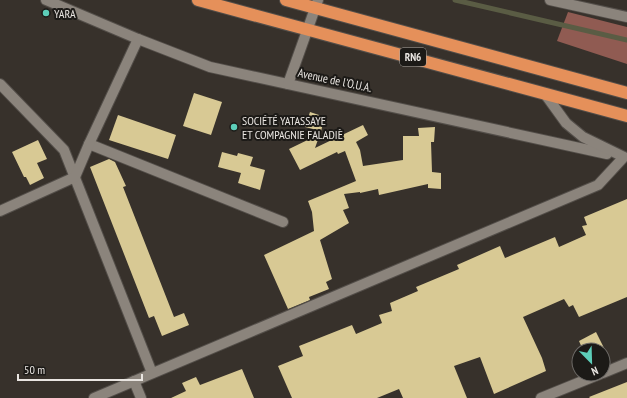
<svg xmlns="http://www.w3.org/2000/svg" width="627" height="398" font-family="'PT Sans Narrow',sans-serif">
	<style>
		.forest { fill: #905b52 }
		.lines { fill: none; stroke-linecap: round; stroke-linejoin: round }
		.stream { stroke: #5a5c44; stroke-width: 5 }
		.building { fill: #d8c994 }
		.minor-casing { stroke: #534e49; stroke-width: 12 }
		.highway-casing { stroke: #534e49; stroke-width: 14 }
		.minor { stroke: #8b847c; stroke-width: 10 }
		.highway { stroke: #e5905a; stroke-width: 12 }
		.poi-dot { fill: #5dceb9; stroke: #1c1a17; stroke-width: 1.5 }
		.labels { text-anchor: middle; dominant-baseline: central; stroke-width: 4; stroke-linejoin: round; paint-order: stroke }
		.shield { fill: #1c1a17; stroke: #aca8a4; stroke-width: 1 }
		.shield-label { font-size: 11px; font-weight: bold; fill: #e9e5e1 }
		.poi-label { font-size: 12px; fill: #e9e5e1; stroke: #1c1a17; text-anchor: start }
		.street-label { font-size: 12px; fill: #e9e5e1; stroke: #1c1a17 }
	</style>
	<rect width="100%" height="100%" fill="#37312b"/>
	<polygon class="forest" points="568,12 627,27 627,64 557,41"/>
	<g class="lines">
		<polyline class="stream" points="455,0 627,40"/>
	</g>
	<g class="building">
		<polygon points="194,93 222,102 211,135 183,126"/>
		<polygon points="310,112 325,117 321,131 305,127"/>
		<polygon points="118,115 176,135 168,159 109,140"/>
		<polygon points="363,125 368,135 356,142 360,150 363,166 403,160 403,136 419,136 418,128 435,127 434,142 431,142 432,172 441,173 441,189 428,188 428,184 379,195 378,189 360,193 360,192 344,194 349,208 343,210 349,223 320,240 332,279 326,282 329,289 309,297 310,300 288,309 264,255 314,231 312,212 308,201 356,181 345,151 338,154 337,152 300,170 289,149 320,134 315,148"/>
		<polygon points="38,140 47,159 37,163 44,178 30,185 26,177 24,177 12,152"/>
		<polygon points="222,152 237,156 238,153 253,157 250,166 265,170 260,190 238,183 241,173 218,167"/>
		<polygon points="109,159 115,162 126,186 123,187 174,317 184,313 189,325 162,336 154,316 149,318 90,167"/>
		<polygon points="627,199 627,297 579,317 573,305 569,307 564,299 523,317 542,358 546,371 494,394 480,357 454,366 467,398 403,398 399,389 377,398 292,398 278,366 303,356 299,346 352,325 356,334 382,323 379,315 392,311 390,303 418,291 416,287 459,269 457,265 500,246 505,258 555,237 559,247 586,235 582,226 587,225 584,217"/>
		<polygon points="596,332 605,350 583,350 579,341"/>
		<polygon points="242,369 254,398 171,398 186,391 182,383 196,377 200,385"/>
		<polygon points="627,382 627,398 590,398 589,397"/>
	</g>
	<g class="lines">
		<g class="minor-casing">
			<g id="minor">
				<polyline points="46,0 138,39 210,67 607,154"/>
				<polyline points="550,0 627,17"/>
				<polyline points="0,84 64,150 152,373"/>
				<polyline points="288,84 318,0"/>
				<polyline points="89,144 283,222"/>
				<polyline points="0,211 75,177 89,144 138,39"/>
				<polyline points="603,373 627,363"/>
				<polyline points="134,381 141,398"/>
				<polyline points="94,398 598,185 624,157 583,137 566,123 545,94"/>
				<polyline points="541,398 600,374"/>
			</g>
		</g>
		<g class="highway-casing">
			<g id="highway">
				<polyline points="198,0 627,116"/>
				<polyline points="286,0 627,93"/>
			</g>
		</g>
		<use href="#minor" class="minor"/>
		<use href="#highway" class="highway"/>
	</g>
	<g class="poi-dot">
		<circle cx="46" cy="13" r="4"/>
		<circle cx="234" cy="127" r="4"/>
	</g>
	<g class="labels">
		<rect class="shield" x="400" y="48" width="26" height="18" rx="3"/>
		<g class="shield-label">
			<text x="413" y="57">RN6</text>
		</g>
		<g class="poi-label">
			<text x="54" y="13">YARA</text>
			<text x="242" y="120">SOCIÉTÉ YATASSAYE<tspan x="242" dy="14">ET COMPAGNIE FALADIÈ</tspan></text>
		</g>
		<g class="street-label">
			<text transform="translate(335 80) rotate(12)">Avenue de l'O.U.A.</text>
		</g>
	</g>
	<g transform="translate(591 362) rotate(157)"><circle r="19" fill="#1c1a17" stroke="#6e6b68"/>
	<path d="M0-3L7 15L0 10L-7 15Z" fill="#5dceb9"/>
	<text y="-6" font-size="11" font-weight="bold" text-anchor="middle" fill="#e9e5e1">N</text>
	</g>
	<path d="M18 374v6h124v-6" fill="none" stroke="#e9e5e1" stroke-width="2"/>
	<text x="24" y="374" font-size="12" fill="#e9e5e1" stroke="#1c1a17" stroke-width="3" paint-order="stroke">50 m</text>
</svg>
